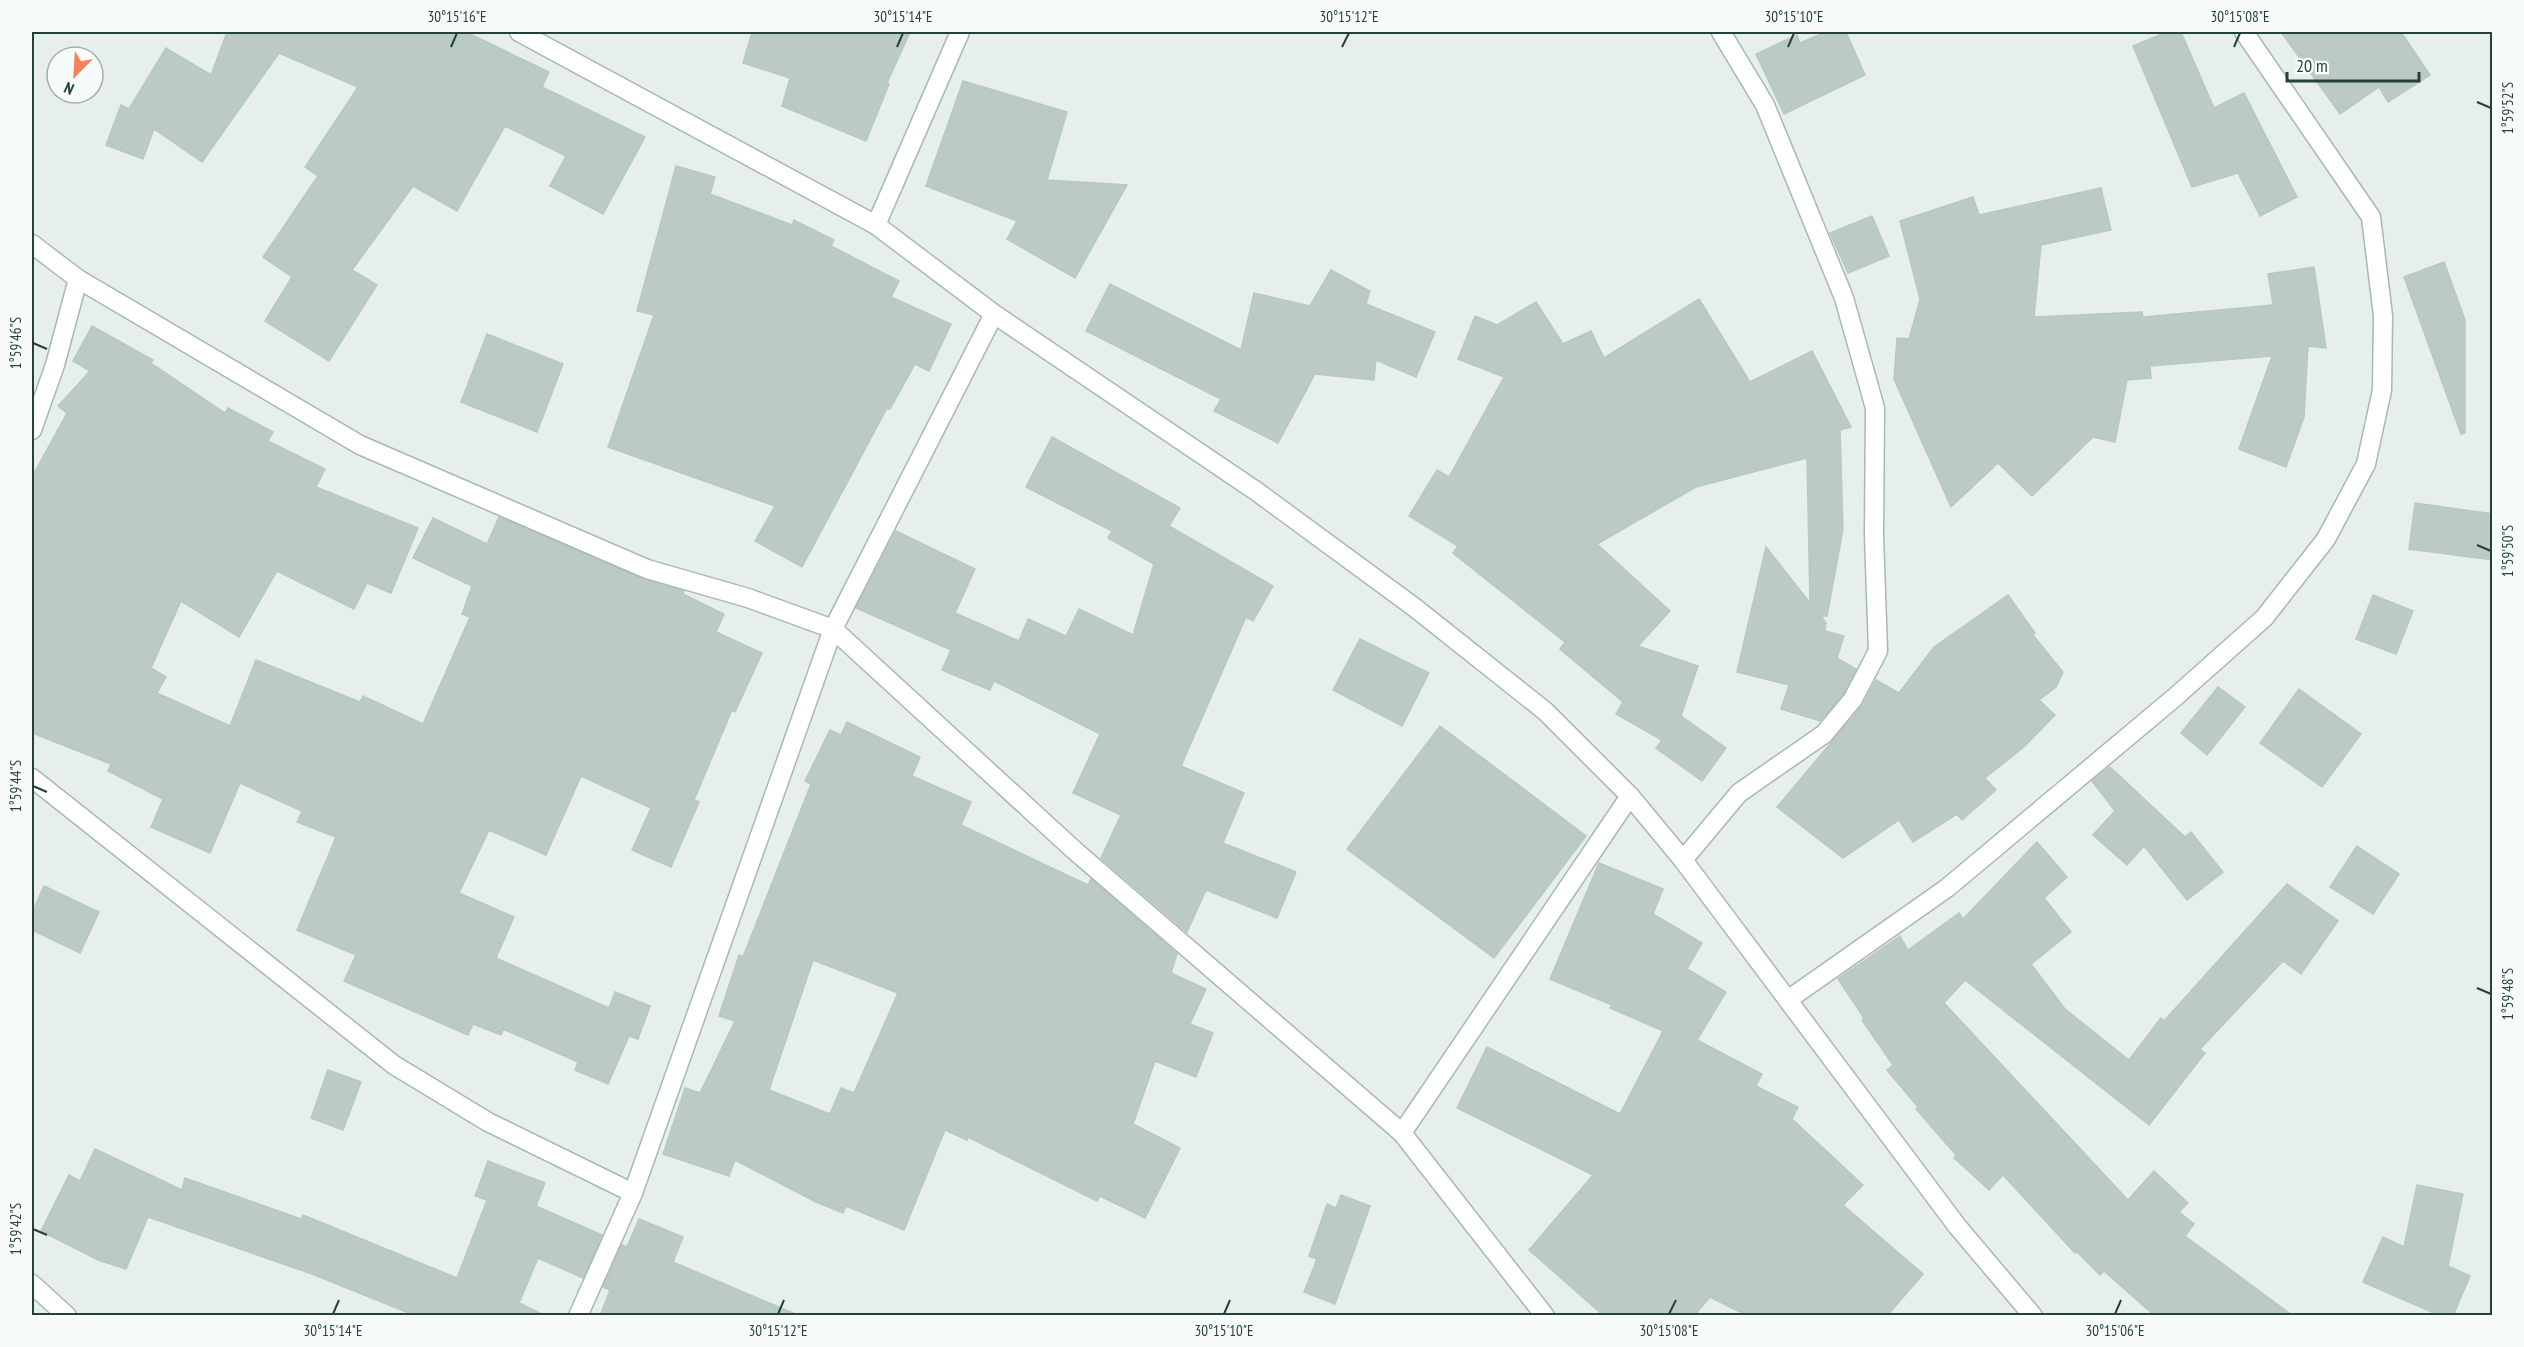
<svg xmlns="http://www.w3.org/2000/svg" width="2524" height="1347" font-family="'PT Sans Narrow',sans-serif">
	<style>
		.building { fill: #bbcac4; stroke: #b8c9c2; stroke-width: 1.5; fill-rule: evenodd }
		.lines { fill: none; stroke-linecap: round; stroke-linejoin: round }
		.minor-casing { stroke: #a8b8b2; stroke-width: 21 }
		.minor { stroke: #fff; stroke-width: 18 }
		.ticks { fill: none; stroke: #24423a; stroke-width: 2 }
		.neatline { fill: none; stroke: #24423a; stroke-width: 2 }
		.ticks-label { font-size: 15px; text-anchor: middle; fill: #24423a }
	</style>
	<rect width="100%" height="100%" fill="#e6efeb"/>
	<g class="building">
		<polygon points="227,32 466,32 549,72 542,87 645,137 603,214 550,186 566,156 505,126 457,211 413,186 352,270 377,285 329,361 265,321 292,277 263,257 318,176 305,167 358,87 279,53 202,162 154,129 143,159 106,145 121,105 129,109 166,48 211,75"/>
		<polygon points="752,32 910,32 887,83 889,84 866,141 782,106 790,78 743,63"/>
		<polygon points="1826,32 1846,32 1865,75 1784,114 1756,54 1797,35 1800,43"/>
		<polygon points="2167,32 2181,32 2214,108 2244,93 2297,197 2260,216 2238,173 2192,187 2133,46"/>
		<polygon points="2281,32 2401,32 2430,75 2388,102 2379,87 2340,114"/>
		<polygon points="963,81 1067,112 1047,180 1127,185 1075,278 1007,239 1017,221 926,186"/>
		<polygon points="676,166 715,177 710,194 792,225 794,220 834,240 831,246 899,281 891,297 951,324 929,371 915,364 890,409 887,408 802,567 755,541 775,506 608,447 654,315 637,311"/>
		<polygon points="2101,188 2111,230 2041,245 2034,317 2142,312 2143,317 2273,305 2268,274 2314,267 2326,348 2308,346 2304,417 2286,467 2239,449 2272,356 2150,366 2151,378 2127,380 2115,442 2093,437 2032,496 1998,463 1951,507 1894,379 1897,338 1909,339 1920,299 1900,221 1973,197 1979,215"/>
		<polygon points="1872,216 1889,256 1848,273 1830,233"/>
		<polygon points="2444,262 2465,320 2465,433 2461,434 2404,277"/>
		<polygon points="1331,270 1370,291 1366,304 1435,332 1416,377 1376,360 1374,380 1315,374 1278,443 1214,411 1221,399 1086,331 1110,284 1241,350 1254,293 1310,306"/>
		<polygon points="1699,299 1750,382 1812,351 1851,427 1840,430 1843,529 1827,616 1821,616 1826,623 1825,631 1844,636 1837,658 1856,669 1844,693 1820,721 1781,709 1789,685 1737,672 1766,547 1810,603 1807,458 1696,487 1597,544 1670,611 1638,646 1698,666 1681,716 1726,748 1702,781 1656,748 1662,740 1616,714 1623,702 1560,649 1565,642 1453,553 1458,546 1409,516 1437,470 1449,477 1504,377 1458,359 1475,316 1497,325 1536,302 1563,344 1591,331 1604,358"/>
		<polygon points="92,326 153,360 151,363 225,413 228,408 273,432 268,441 325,469 316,487 418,528 391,593 367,583 354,609 277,571 239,637 181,601 151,668 166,677 157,693 230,726 256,660 360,702 363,696 423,724 470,617 462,614 472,586 413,558 433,518 487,544 499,517 643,579 684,591 683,594 724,614 716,632 762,653 735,712 732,710 694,800 699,802 671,867 632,850 651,808 581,776 546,855 489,830 459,893 514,917 496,958 609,1008 615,992 650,1006 638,1039 629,1036 608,1084 575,1070 578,1062 503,1029 501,1035 473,1024 468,1035 344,981 356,955 297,930 336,837 297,822 302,811 240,783 210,853 151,827 163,799 108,771 111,764 32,733 32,477 67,413 58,406 90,371 73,361"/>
		<polygon points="487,334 563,364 537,432 461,402"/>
		<polygon points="1052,437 1180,508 1169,526 1273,586 1253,621 1246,617 1181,766 1244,793 1223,843 1296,872 1277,918 1206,890 1187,932 1101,858 1121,815 1073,793 1100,734 994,681 990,690 942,670 951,650 856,608 896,531 975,569 955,613 1019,641 1028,619 1066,636 1079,609 1133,635 1154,564 1108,538 1112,531 1026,487"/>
		<polygon points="2415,503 2493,514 2493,560 2409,549"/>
		<polygon points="2008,595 2035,633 2033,635 2063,672 2056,687 2039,700 2055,715 2025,746 1985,778 1996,790 1962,820 1957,814 1913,842 1899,820 1843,858 1777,807 1862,706 1876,680 1899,693 1934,647"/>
		<polygon points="2373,595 2413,611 2396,654 2356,639"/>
		<polygon points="1360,639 1429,673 1402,726 1333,690"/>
		<polygon points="2218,687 2245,707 2207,755 2181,733"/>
		<polygon points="2299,689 2361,734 2322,787 2260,743"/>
		<path d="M847 722 920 757 912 776 971 802 961 825 1088 885 1091 879 1177 954 1171 973 1206 989 1190 1024 1213 1033 1196 1077 1155 1061 1133 1124 1180 1148 1145 1218 1100 1196 1097 1201 968 1137 967 1140 945 1130 904 1230 846 1206 843 1213 816 1202 735 1160 729 1176 663 1154 685 1088 700 1093 735 1021 719 1016 739 955 743 957 811 784 805 781 830 730 841 735ZM813 960 898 993 854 1093 841 1088 830 1114 769 1090Z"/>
		<polygon points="1440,726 1586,836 1494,958 1347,849"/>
		<polygon points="2110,767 2185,837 2191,832 2223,872 2187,900 2144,846 2127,865 2093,835 2115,811 2092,781"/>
		<polygon points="2037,842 2067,877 2044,898 2071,932 2031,964 2065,1009 2129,1060 2161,1018 2164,1021 2287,884 2338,921 2301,974 2283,961 2200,1049 2205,1053 2149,1125 1965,980 1944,1003 2128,1200 2154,1171 2188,1203 2179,1212 2194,1224 2185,1236 2293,1316 2155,1316 2104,1271 2100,1275 2077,1252 2075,1253 2003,1175 1989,1190 1954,1158 1956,1155 1916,1109 1918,1107 1887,1070 1893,1065 1862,1020 1864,1018 1838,979 1900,936 1908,950 1959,913 1963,919"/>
		<polygon points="2357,846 2399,874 2373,914 2330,887"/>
		<polygon points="1599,863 1663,889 1653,914 1702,943 1687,969 1726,992 1697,1040 1762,1074 1756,1086 1798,1107 1792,1119 1863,1185 1843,1205 1923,1274 1887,1316 1748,1316 1710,1297 1694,1316 1604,1316 1529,1250 1593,1175 1457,1108 1487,1047 1620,1114 1663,1031 1610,1008 1612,1005 1550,979"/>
		<polygon points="44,886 99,912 80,953 32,930 32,913"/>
		<polygon points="328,1070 361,1082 343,1130 311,1118"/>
		<polygon points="95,1149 182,1190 185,1178 301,1219 303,1215 457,1278 487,1200 475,1196 488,1161 545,1183 536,1206 602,1235 583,1278 538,1258 519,1303 546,1316 416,1316 312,1274 148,1217 126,1269 98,1260 41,1231 69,1175 80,1181"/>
		<polygon points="2417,1185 2463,1194 2448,1266 2470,1276 2453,1316 2441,1316 2363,1282 2383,1237 2404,1247"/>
		<polygon points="1341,1195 1370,1206 1335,1304 1304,1292 1317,1259 1309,1256 1327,1204 1336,1208"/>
		<polygon points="639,1219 683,1237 673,1262 800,1316 600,1316 610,1290 603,1287 622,1245 627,1247"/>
	</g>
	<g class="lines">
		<g class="minor-casing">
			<g id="minor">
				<polyline points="519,32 876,225 994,314 1256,491 1414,607 1545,711 1630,796 1683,860 1957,1226 2033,1316"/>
				<polyline points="876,225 960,32"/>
				<polyline points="32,244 78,279 360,445 647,569 748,598 833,629 1074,850 1402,1133 1545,1316"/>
				<polyline points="32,430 55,365 78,279"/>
				<polyline points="32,778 394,1065 488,1122 633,1193"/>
				<polyline points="1683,860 1739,793 1824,734 1853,699 1878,651 1874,536 1875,408 1844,298 1765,105 1721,32"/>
				<polyline points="1789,999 1947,888 2174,698 2264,618 2326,539 2366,464 2382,390 2383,316 2371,217 2244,32"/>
				<polyline points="1402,1133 1630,796"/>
				<polyline points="32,1284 67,1316"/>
				<polyline points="578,1316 633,1193 833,629 994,314"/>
			</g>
		</g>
		<use href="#minor" class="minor"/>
	</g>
	<path class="ticks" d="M451 47 457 33M897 47 903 33M1342 47 1349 33M1788 47 1794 33M2234 47 2240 33M2477 102 2491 108M33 343 47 349M2477 545 2491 551M33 786 47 792M2477 988 2491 994M33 1229 47 1235M333 1314 339 1300M778 1314 784 1300M1224 1314 1230 1300M1669 1314 1676 1300M2115 1314 2121 1300"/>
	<rect width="2524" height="1347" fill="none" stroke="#f7fbf9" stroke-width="66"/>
	<g transform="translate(75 75) rotate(204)"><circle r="28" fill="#f7fbf9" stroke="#a3b1ad" stroke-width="1.5"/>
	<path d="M0-4.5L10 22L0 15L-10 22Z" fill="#f4845f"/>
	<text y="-9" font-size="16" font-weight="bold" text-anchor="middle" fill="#24423a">N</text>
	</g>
	<path d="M2287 72v9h132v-9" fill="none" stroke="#24423a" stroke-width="3"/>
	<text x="2296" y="72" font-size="18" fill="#24423a" stroke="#f7fbf9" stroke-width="4.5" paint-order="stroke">20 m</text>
	<rect x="33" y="33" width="2458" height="1281" class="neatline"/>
	<g class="ticks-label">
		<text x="457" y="22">30°15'16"E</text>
		<text x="903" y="22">30°15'14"E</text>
		<text x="1349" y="22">30°15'12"E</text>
		<text x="1794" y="22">30°15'10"E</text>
		<text x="2240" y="22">30°15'08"E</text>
		<text transform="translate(2508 108) rotate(-90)" y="5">1°59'52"S</text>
		<text transform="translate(16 343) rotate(-90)" y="5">1°59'46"S</text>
		<text transform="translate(2508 551) rotate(-90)" y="5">1°59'50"S</text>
		<text transform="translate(16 786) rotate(-90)" y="5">1°59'44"S</text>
		<text transform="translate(2508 994) rotate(-90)" y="5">1°59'48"S</text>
		<text transform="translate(16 1229) rotate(-90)" y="5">1°59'42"S</text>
		<text x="333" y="1336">30°15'14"E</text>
		<text x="778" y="1336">30°15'12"E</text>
		<text x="1224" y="1336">30°15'10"E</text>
		<text x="1669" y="1336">30°15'08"E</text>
		<text x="2115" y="1336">30°15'06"E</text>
	</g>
</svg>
